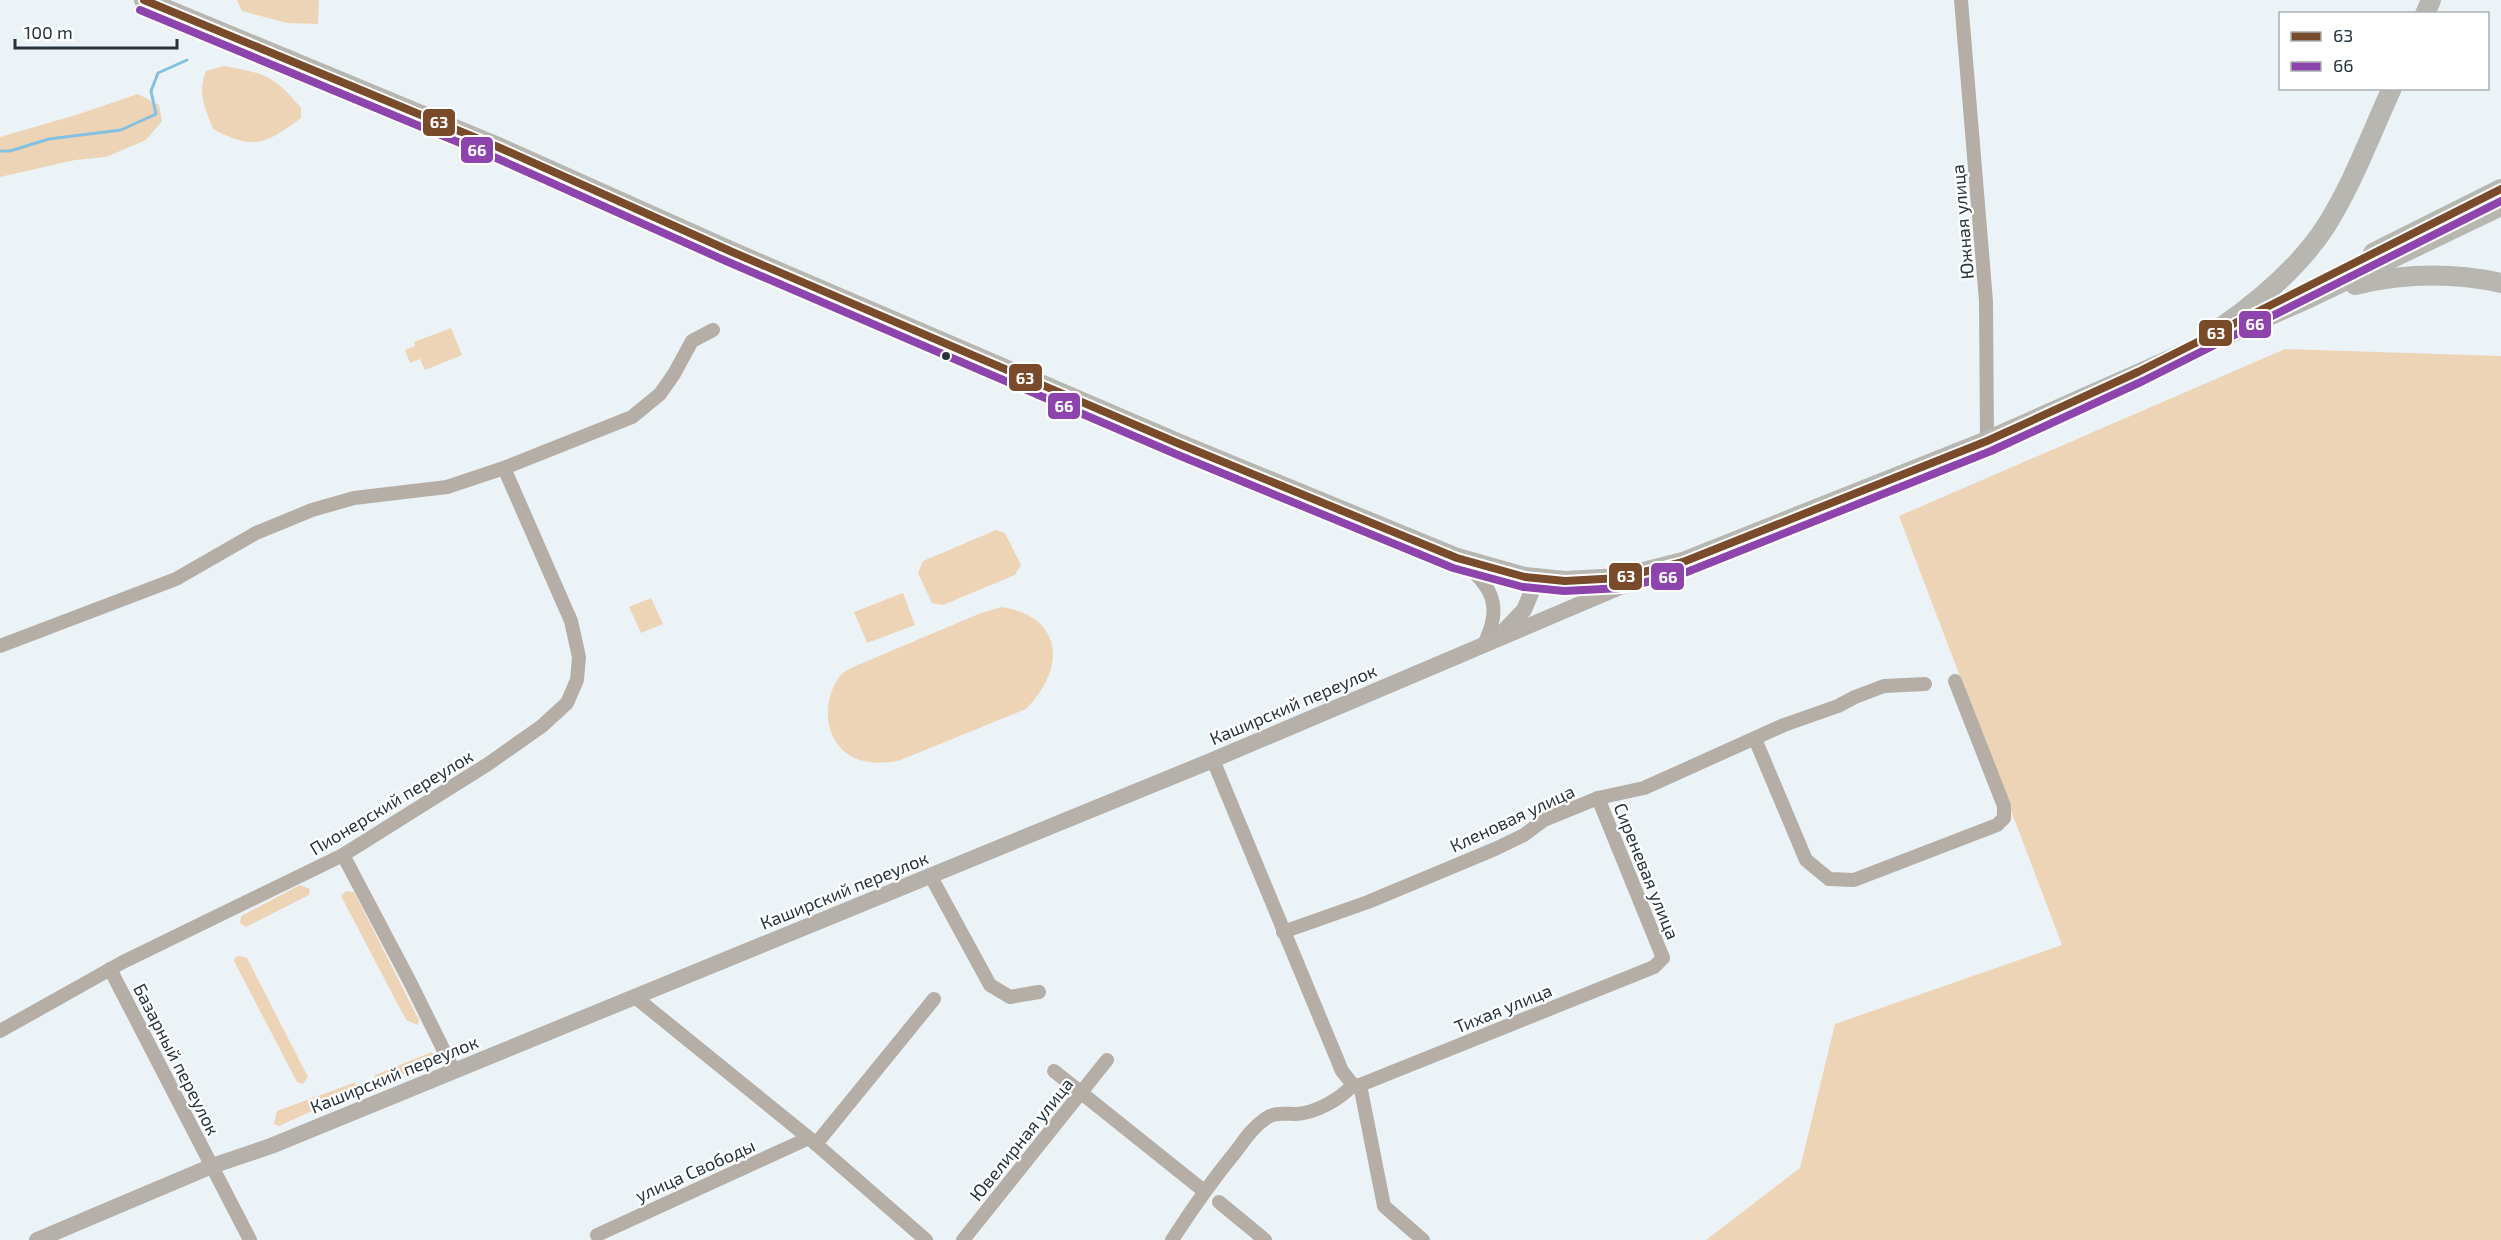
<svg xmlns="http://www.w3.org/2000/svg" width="2501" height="1240" font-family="'Exo 2',sans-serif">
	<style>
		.green { fill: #edd4b7 }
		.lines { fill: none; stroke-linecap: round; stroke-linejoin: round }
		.stream { stroke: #84c0e1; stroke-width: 3 }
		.minor { stroke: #b4aea7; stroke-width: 14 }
		.major { stroke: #b5b0aa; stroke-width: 16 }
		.highway { stroke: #b8b6b1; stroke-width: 20 }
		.bus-1-casing { stroke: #fff; stroke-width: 12 }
		.bus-2-casing { stroke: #fff; stroke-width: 12 }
		.bus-1 { stroke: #7a4b2a; stroke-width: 8 }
		.bus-2 { stroke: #8e44ad; stroke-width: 8 }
		.bus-dot { fill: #28343c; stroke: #fff; stroke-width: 2 }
		.labels { text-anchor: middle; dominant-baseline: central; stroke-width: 4.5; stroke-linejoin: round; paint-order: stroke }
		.street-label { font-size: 18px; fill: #28343c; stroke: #fff }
		.line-badge { stroke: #fff; stroke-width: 2 }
		.badge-label { font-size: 16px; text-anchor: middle; font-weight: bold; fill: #fff }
	</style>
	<rect width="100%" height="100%" fill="#ecf3f7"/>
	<g class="green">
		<polygon points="237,0 319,0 318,24 287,23 242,11"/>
		<path d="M223 66C264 73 274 75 301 108V118C266 144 253 151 213 129 205 108 197 92 206 71Z"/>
		<polygon points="138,94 159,105 162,121 146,140 106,157 75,160 0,177 0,137 79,114"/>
		<polygon points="451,328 462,355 425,370 420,359 410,363 405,350 415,346 414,342"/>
		<polygon points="2285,349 2501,356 2501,1240 1706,1240 1800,1168 1835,1024 2062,945 1899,516"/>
		<polygon points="996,530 1005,533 1021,565 1015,575 943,605 932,603 918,573 923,561"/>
		<polygon points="903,593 915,625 867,643 854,612"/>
		<polygon points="651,598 663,624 641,633 629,607"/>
		<path d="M1002 607C1064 617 1066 669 1026 709L898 761C884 763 870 764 857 759 824 746 820 702 840 676 844 671 853 667 860 664L981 613Z"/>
		<polygon points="300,885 310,889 309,895 246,927 240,923 241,916"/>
		<polygon points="346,891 354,892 419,1020 418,1025 406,1020 341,896"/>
		<polygon points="240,956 247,958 308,1077 303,1084 297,1082 234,961 235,957"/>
		<polygon points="432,1052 435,1056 435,1061 386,1081 377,1082 374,1080 375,1075"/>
		<polygon points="353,1083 359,1085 361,1089 279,1126 274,1124 277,1111"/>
	</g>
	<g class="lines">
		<polyline class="stream" points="0,151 10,151 49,139 121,130 156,114 151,91 158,73 187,60"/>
		<g class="minor">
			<polyline points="1961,0 1986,301 1987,441"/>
			<path d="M1461 561C1494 587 1503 608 1483 646"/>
			<polyline points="0,646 176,579 256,533 312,510 354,498 447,487 504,468 632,417 660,394 674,374 692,341 713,330"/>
			<polyline points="1755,739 1806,860 1829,879 1854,880 1997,825 2004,818 2004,806 1955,681"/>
			<polyline points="1213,760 1342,1071 1353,1085"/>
			<polyline points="343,855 410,982 454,1071"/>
			<polyline points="930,875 990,985 1010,997 1039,992"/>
			<polyline points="1283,932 1368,902 1495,849 1524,835 1544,820 1598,798 1644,788 1784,725 1838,706 1855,697 1884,686 1925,684"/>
			<polyline points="110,969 250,1240"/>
			<polyline points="635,997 809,1138 926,1240"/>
			<polyline points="0,1031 123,962 343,855 488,764 542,726 567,703 577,680 579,657 571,621 504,468"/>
			<polyline points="1054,1071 1204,1191"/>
			<polyline points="1353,1085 1360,1085 1654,967 1663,958 1598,798"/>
			<polyline points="1360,1085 1384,1206 1423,1240"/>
			<polyline points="816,1144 934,999"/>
			<polyline points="1219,1202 1265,1240"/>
			<polyline points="597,1235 809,1138"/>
			<polyline points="963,1240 1107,1060"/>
			<path d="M1172 1240C1192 1209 1213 1179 1237 1150 1245 1139 1253 1127 1265 1119 1274 1112 1285 1114 1296 1114 1316 1113 1340 1099 1353 1085"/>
		</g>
		<g class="major">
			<polyline points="1501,634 1524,610 1537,579"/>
			<polyline points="37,1240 212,1166 271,1146 1213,760 1639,579"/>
		</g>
		<g class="highway">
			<polyline points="144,0 498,147 730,251 1182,445 1457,558 1525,577 1565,581 1620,578 1683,562 1987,441 2309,298 2501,206"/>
			<polyline points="2425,14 2431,0"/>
			<polyline points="2373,253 2501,189"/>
			<path d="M2355 285C2405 273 2451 272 2501 283"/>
			<path d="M2220 328C2259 301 2300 266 2326 226 2353 183 2371 134 2392 88"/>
		</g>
		<g class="bus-1-casing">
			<polyline id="bus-1" points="144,0 498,147 730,251 1182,445 1457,558 1525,577 1565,581 1620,578 1683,562 1987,441 2138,372 2501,189"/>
		</g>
		<g class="bus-2-casing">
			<polyline id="bus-2" points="140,10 494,157 726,261 1178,455 1453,568 1523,587 1564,591 1622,588 1687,572 1991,451 2143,381 2501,201"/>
		</g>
		<use href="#bus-1" class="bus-1"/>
		<use href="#bus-2" class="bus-2"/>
	</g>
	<circle class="bus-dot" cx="946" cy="356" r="5"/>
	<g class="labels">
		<g class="street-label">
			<text transform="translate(1962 222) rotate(-95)">Южная улица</text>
			<text transform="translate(1293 704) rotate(-23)">Каширский переулок</text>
			<text transform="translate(391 802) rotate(-31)">Пионерский переулок</text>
			<text transform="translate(1512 818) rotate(-25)">Кленовая улица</text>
			<text transform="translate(1647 871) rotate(68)">Сиреневая улица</text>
			<text transform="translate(844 890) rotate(-22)">Каширский переулок</text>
			<text transform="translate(1503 1008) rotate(-22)">Тихая улица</text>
			<text transform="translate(177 1059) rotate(63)">Базарный переулок</text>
			<text transform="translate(394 1074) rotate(-22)">Каширский переулок</text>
			<text transform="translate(1021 1139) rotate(-51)">Ювелирная улица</text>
			<text transform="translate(695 1170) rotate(-24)">улица Свободы</text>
		</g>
	</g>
	<g class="line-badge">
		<rect x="422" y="108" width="34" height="29" rx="6" fill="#7a4b2a"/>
		<rect x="460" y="136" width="34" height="28" rx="6" fill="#8e44ad"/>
		<rect x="2238" y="310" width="34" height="29" rx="6" fill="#8e44ad"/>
		<rect x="2198" y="319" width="35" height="28" rx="6" fill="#7a4b2a"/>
		<rect x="1008" y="363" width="35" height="29" rx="6" fill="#7a4b2a"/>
		<rect x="1047" y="392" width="34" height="28" rx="6" fill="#8e44ad"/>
		<rect x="1608" y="562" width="35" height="29" rx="6" fill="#7a4b2a"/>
		<rect x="1650" y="562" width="35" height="29" rx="6" fill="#8e44ad"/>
	</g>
	<g class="badge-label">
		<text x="439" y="128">63</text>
		<text x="477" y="156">66</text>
		<text x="2255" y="330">66</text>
		<text x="2216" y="339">63</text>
		<text x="1025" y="384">63</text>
		<text x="1064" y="412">66</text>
		<text x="1626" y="582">63</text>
		<text x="1668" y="583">66</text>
	</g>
	<rect x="2279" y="12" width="210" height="78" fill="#ffffff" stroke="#a9aeb1" stroke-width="1.5"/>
	<rect x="2291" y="32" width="30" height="9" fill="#7a4b2a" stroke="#a9aeb1" stroke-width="1.5"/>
	<text x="2333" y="42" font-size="18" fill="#28343c">63</text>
	<rect x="2291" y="62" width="30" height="9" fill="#8e44ad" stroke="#a9aeb1" stroke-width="1.5"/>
	<text x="2333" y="72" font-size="18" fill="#28343c">66</text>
	<path d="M15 39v9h162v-9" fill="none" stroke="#28343c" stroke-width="3"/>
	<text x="24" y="39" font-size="18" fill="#28343c" stroke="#ffffff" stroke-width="4.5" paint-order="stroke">100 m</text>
</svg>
